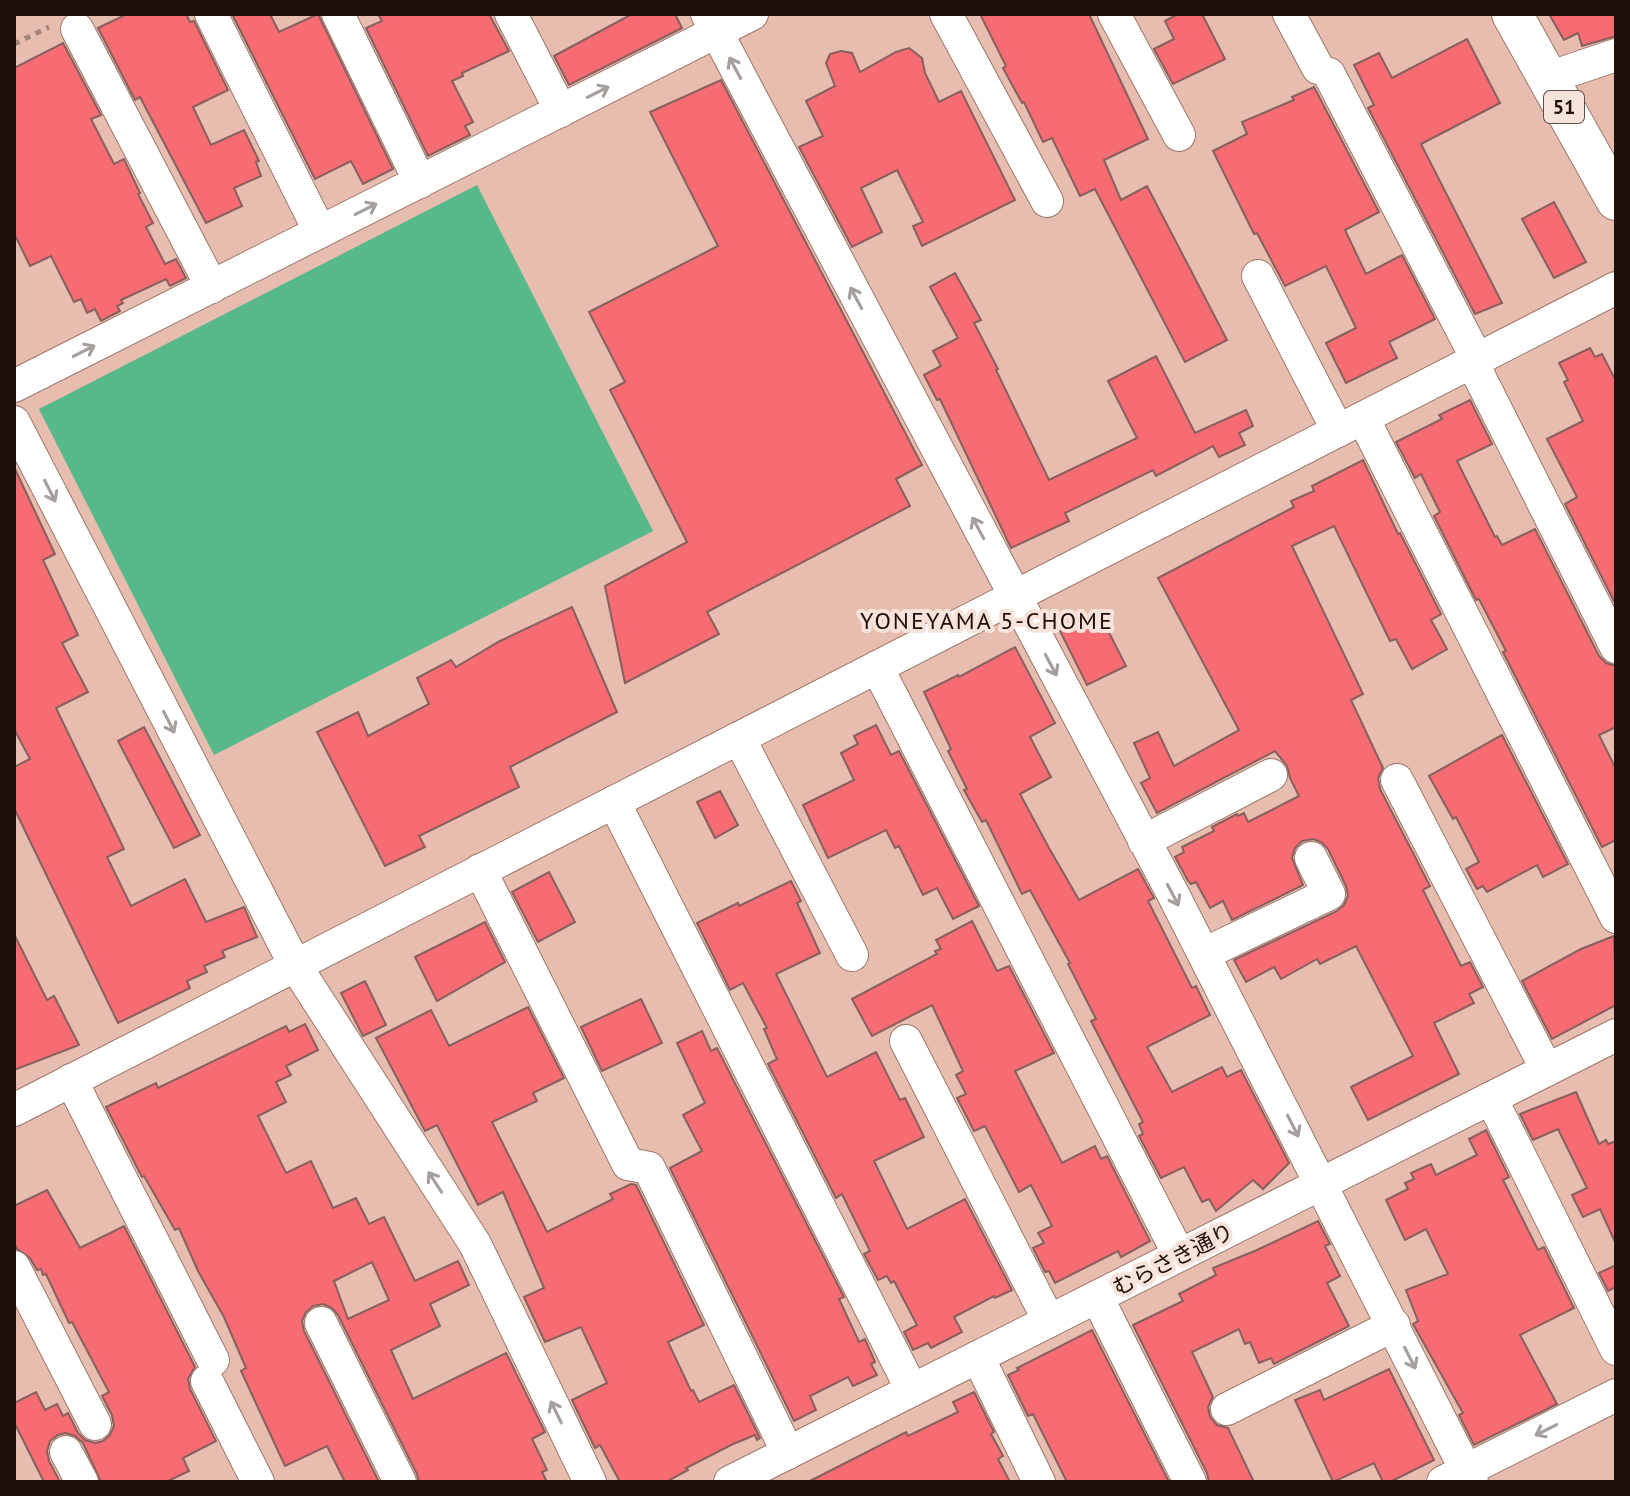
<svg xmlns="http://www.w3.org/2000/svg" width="1630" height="1496" font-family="'PT Sans','Noto Sans JP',sans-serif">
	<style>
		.park { fill: #57b989 }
		.building { fill: #f66c72; stroke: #875f5f; stroke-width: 2; fill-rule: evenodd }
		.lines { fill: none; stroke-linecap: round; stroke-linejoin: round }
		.minor-casing { stroke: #9e786b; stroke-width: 34 }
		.major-casing { stroke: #9e786b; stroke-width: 42 }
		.path { stroke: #a58579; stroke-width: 5; stroke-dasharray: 6 6; stroke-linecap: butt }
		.minor { stroke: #fff; stroke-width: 32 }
		.major { stroke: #fff; stroke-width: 40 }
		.oneway { stroke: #a59f9d }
		.labels { text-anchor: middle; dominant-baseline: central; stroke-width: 8; stroke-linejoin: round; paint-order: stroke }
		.shield { fill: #f8e3db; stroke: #5f4f49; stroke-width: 2 }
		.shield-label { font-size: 20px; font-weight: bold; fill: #1d0f0a }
		.street-label { font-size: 22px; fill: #1d0f0a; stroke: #f8e3db }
		.neighbourhood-label { font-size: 24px; letter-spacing: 2px; fill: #1d0f0a; stroke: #f8e3db }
	</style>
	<rect width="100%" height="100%" fill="#e6bdae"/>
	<polygon class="park" points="477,185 653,531 214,755 39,409"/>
	<g class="building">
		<polygon points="127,14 186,14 190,22 194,21 228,90 193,107 211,145 244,130 259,161 256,162 261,176 234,188 242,206 206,223 140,97 135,100 98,28"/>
		<polygon points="232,14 270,14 279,32 318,14 393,169 363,184 351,161 315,179"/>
		<polygon points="378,14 489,14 509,51 462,73 463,76 452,81 473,122 465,126 470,135 428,156 366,28 382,21"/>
		<polygon points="632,14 675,14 682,28 569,85 554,56"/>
		<polygon points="980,14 1089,14 1148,139 1104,160 1121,200 1147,186 1227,340 1185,362 1095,189 1080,196 1052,138 1043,142 1024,102 1022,103 1003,68 1006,66"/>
		<polygon points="1178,14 1202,14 1225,59 1173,84 1154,49 1174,39 1165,21"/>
		<polygon points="1549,14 1616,14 1616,36 1582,46 1578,33 1564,40"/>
		<polygon points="1467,39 1500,103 1421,144 1502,303 1475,314 1368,108 1374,105 1354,65 1379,53 1392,78"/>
		<polygon points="63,43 101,115 91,119 114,164 124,159 130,172 140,193 138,194 153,223 146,227 165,264 176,259 186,278 170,286 166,279 121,300 123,303 117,306 120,311 101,321 95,309 87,313 81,299 74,302 51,256 30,266 14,233 14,68"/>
		<polygon points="909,48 922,58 925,73 939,102 961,91 1015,200 922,246 913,226 923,222 897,170 861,188 882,232 852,247 799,147 823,136 806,101 835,86 826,63 830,54 841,51 852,53 860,72 896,52"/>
		<polygon points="721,80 922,465 896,479 910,506 707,612 719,634 625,683 605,586 687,542 610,390 625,382 589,312 718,246 650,112"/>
		<polygon points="1314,87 1379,212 1345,230 1366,274 1402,255 1435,319 1389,342 1397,358 1346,383 1326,343 1356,328 1326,266 1285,286 1257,233 1254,234 1213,151 1247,134 1242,122 1294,100 1292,97"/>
		<polygon points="1554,202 1586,262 1554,278 1522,219"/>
		<polygon points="955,273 981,320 974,323 998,369 996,370 1049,480 1137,438 1108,381 1156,356 1195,433 1246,410 1253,426 1239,433 1245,445 1219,457 1213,446 1156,476 1153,470 1065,513 1069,521 1011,548 940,399 937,400 924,375 941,366 933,351 958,338 930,287"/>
		<polygon points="1590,348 1595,357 1602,354 1616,381 1616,605 1565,504 1577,497 1547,439 1583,421 1564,382 1568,380 1559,363"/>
		<polygon points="1470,400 1492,444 1457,461 1495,537 1497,536 1502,545 1535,529 1599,656 1606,663 1616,666 1616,727 1599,735 1616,769 1616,840 1602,847 1503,652 1506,651 1479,599 1476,600 1434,516 1440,512 1421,474 1415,478 1396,442 1442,419 1439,415"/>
		<polygon points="1363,460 1398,534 1400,533 1441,614 1431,620 1447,649 1412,669 1396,639 1390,641 1334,526 1292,546 1363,694 1351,700 1383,768 1378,778 1380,789 1430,886 1423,890 1461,966 1470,962 1483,987 1469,994 1474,1003 1434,1023 1459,1074 1368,1120 1351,1087 1413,1056 1356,946 1320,964 1317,959 1281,979 1274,967 1246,982 1234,960 1337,911 1344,905 1348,896 1346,886 1328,849 1321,842 1313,839 1302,841 1295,848 1292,858 1303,885 1232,920 1223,901 1210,908 1196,882 1191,884 1188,881 1175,857 1184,852 1182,847 1214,831 1212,827 1237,814 1238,816 1244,813 1248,822 1299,796 1290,778 1287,766 1275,751 1157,813 1141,783 1150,778 1134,743 1158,732 1174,766 1239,730 1158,578 1294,507 1291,501 1314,491 1312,486"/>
		<polygon points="14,467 55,554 43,560 78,635 62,643 88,692 56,708 124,849 107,857 131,906 185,879 206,922 244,907 257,937 222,951 225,957 204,966 207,972 187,981 190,988 118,1023 14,808 14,767 30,759 14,729"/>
		<polygon points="572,607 617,712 510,767 519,787 419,836 425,847 385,866 317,732 358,712 368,736 429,704 417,678 451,660 456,667 500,641"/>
		<polygon points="1098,611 1126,666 1087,685 1060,631"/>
		<polygon points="1015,647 1055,723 1030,737 1051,777 1020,794 1049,848 1079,900 1138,869 1154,898 1148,901 1192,988 1196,986 1210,1015 1147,1047 1172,1092 1222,1067 1227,1077 1241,1070 1289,1163 1263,1189 1253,1180 1216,1211 1209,1199 1202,1202 1184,1167 1161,1178 1139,1136 1143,1134 1139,1124 1143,1122 1091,1021 1096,1019 1068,964 1070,963 1030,890 1022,894 986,820 982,822 964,790 967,789 948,751 951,749 924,692 958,675 959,677"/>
		<polygon points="876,725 891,755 899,751 979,906 953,919 937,888 923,895 899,846 895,848 886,830 828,858 803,805 854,780 841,753 858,744 854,736"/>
		<polygon points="144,727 200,835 174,848 118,741"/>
		<polygon points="1502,735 1568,864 1543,877 1537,865 1487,892 1483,886 1477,889 1466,869 1479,862 1456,817 1453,819 1429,776"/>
		<polygon points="720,791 738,825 715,838 697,802"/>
		<polygon points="549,872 575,922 538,942 512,892"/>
		<polygon points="791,881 801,901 797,903 820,953 776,974 827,1077 876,1052 900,1100 905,1098 924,1137 874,1161 907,1229 965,1199 1012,1290 995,1298 994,1296 954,1317 962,1332 931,1348 928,1343 913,1350 904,1332 917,1325 894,1281 891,1283 887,1276 878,1280 864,1254 870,1251 842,1194 836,1198 768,1064 777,1059 764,1029 767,1028 743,983 730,990 697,923 738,903 739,906"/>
		<polygon points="972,921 997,971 1009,966 1054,1053 1015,1071 1062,1163 1095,1146 1101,1159 1107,1156 1150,1241 1121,1257 1118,1251 1055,1283 1049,1271 1045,1272 1033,1248 1044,1243 1038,1233 1052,1226 1031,1185 1019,1192 985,1126 974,1131 957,1098 966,1094 956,1075 963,1071 932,1005 872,1036 852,999 937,954 935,951 941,949 936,940"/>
		<polygon points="485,922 505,962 437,1001 415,957"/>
		<polygon points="14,934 47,1000 54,996 79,1045 14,1070"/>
		<polygon points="1614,936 1616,1005 1552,1039 1522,981 1581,949"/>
		<polygon points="365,981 386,1025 363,1036 341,993"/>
		<polygon points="641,999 662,1043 602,1071 581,1027"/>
		<polygon points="528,1007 564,1078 533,1093 537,1101 492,1122 547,1232 613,1199 610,1194 631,1184 636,1185 704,1325 668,1342 691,1391 693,1390 699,1402 734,1385 760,1438 757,1440 755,1435 733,1444 686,1468 688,1470 666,1482 620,1482 600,1445 595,1448 572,1400 607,1383 581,1327 545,1342 524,1297 544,1288 503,1192 478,1205 437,1125 425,1131 376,1038 431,1010 449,1046"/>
		<path d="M305 1024 318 1050 286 1066 291 1075 276 1082 286 1102 258 1116 286 1173 311 1161 333 1208 356 1198 369 1224 384 1217 415 1281 458 1261 469 1285 430 1304 440 1326 391 1350 413 1399 506 1353 545 1432 532 1439 547 1470 542 1472 547 1482H419L417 1474 338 1315 332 1308 323 1304 313 1306 306 1312 302 1321 304 1331 379 1482H345L327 1446 285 1466 241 1371 246 1368 224 1317 198 1271 179 1228 175 1230 144 1176 142 1177 106 1107 156 1083 158 1088 286 1026 289 1032ZM372 1262 389 1300 348 1319 334 1281Z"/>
		<polygon points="702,1031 711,1051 717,1048 844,1297 839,1299 859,1342 865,1339 875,1362 871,1364 877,1375 853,1386 848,1377 810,1396 816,1410 794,1421 670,1168 702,1151 683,1115 705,1103 677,1043"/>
		<polygon points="1576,1092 1599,1144 1606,1140 1608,1144 1616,1141 1616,1244 1600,1209 1583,1217 1572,1195 1587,1188 1558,1129 1533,1140 1520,1114"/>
		<polygon points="1486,1130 1509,1177 1503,1180 1538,1250 1544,1247 1574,1308 1520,1335 1557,1404 1474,1445 1459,1415 1463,1413 1413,1324 1418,1321 1406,1290 1448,1274 1426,1229 1405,1240 1386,1200 1408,1189 1405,1183 1414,1179 1411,1173 1431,1164 1436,1175 1477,1155 1469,1139"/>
		<polygon points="47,1190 80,1248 124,1226 195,1367 188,1379 190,1389 216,1441 183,1458 189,1471 166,1482 101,1482 83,1443 75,1436 66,1433 58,1435 50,1441 47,1451 49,1461 60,1482 44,1482 14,1422 14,1403 36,1392 45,1410 57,1404 63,1416 68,1413 78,1433 85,1440 95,1443 103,1441 110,1435 114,1426 112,1415 102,1396 109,1392 72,1322 69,1323 46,1274 43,1275 41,1269 37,1270 30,1258 17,1249 14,1242 14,1206"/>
		<polygon points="1318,1221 1330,1244 1325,1246 1340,1276 1327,1283 1349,1326 1274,1364 1271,1358 1259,1363 1250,1342 1245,1344 1239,1329 1192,1352 1213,1397 1208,1407 1210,1417 1217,1425 1228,1428 1254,1482 1209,1482 1207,1473 1133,1325 1183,1301 1179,1294 1216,1275 1213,1268 1257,1250"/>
		<polygon points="1616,1265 1616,1287 1608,1291 1599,1273"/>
		<polygon points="1092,1330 1098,1342 1169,1482 1067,1482 1033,1414 1028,1416 1008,1375 1019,1370 1017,1368"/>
		<polygon points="1389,1369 1434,1460 1390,1482 1383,1482 1374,1463 1333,1482 1295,1400 1320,1390 1324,1400"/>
		<polygon points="974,1392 994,1432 991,1434 1003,1456 998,1459 1010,1482 808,1482 906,1432 908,1436 958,1412 953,1402"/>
	</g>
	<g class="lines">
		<g class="minor-casing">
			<g id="minor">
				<polyline points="211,14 320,232"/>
				<polyline points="338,14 420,182"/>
				<polyline points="511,14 561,111"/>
				<polyline points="707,14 1174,896 1472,1482"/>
				<polyline points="946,14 1047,201"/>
				<polyline points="1114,14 1179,135"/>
				<polyline points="1289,14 1318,68"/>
				<polyline points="77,29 212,287"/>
				<polyline points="1329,74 1477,359"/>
				<polyline points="1548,78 1616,55"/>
				<polyline points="1258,276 1338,431"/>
				<polyline points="1472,362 1616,647"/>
				<polyline points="14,386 752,14"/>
				<polyline points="1363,418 1616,917"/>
				<polyline points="14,422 295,965 475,1244 590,1482"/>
				<polyline points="877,667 1179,1255"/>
				<polyline points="739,738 852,955"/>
				<polyline points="1397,780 1547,1070"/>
				<polyline points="614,802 912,1390"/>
				<polyline points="1144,841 1271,775"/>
				<polyline points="480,870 628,1164 649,1168 788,1453"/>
				<polyline points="1204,954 1329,894 1311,858"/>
				<polyline points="906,1041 1049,1321"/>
				<polyline points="71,1080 213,1360"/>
				<polyline points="1491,1098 1616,1349"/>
				<polyline points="14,1110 1616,288"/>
				<polyline points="14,1267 95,1424"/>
				<polyline points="1097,1297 1190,1482"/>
				<polyline points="321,1323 400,1482"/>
				<polyline points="978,1357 1039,1482"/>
				<polyline points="207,1381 258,1482"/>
				<polyline points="1227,1409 1394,1325"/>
				<polyline points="66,1452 82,1482"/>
				<polyline points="730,1482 1616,1035"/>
				<polyline points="1443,1482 1616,1395"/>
			</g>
		</g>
		<g class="major-casing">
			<polyline id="major" points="1512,14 1616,200"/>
		</g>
		<polyline class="path" points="14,44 49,27"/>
		<use href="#minor" class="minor"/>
		<use href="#major" class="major"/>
	</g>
	<defs><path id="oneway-shaft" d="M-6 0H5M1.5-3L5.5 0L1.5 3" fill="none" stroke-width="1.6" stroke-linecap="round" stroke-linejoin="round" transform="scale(2)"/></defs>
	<g class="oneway">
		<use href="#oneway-shaft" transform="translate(735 68) rotate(-118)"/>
		<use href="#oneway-shaft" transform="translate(598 92) rotate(-27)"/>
		<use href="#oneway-shaft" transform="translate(366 209) rotate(-27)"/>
		<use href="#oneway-shaft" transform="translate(856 298) rotate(-118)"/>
		<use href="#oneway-shaft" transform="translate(84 351) rotate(-27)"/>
		<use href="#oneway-shaft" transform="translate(50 491) rotate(63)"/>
		<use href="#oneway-shaft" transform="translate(978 528) rotate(-118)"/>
		<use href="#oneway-shaft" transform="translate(1051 665) rotate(62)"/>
		<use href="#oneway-shaft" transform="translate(169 722) rotate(63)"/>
		<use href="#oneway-shaft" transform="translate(1173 895) rotate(62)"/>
		<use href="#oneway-shaft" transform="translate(1293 1126) rotate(63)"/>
		<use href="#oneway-shaft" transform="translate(435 1182) rotate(-123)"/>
		<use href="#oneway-shaft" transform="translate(1410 1358) rotate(63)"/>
		<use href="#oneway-shaft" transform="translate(556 1412) rotate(-116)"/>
		<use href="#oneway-shaft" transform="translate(1546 1430) rotate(153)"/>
	</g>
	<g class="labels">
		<rect class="shield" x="1544" y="91" width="40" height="32" rx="6"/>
		<g class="shield-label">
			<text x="1564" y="107">51</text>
		</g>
		<g class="street-label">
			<text transform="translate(1173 1259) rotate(-27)">むらさき通り</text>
		</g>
		<g class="neighbourhood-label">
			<text x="987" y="620">YONEYAMA 5-CHOME</text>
		</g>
	</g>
	<rect width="1630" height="1496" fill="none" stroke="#1d0f0a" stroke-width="32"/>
</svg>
